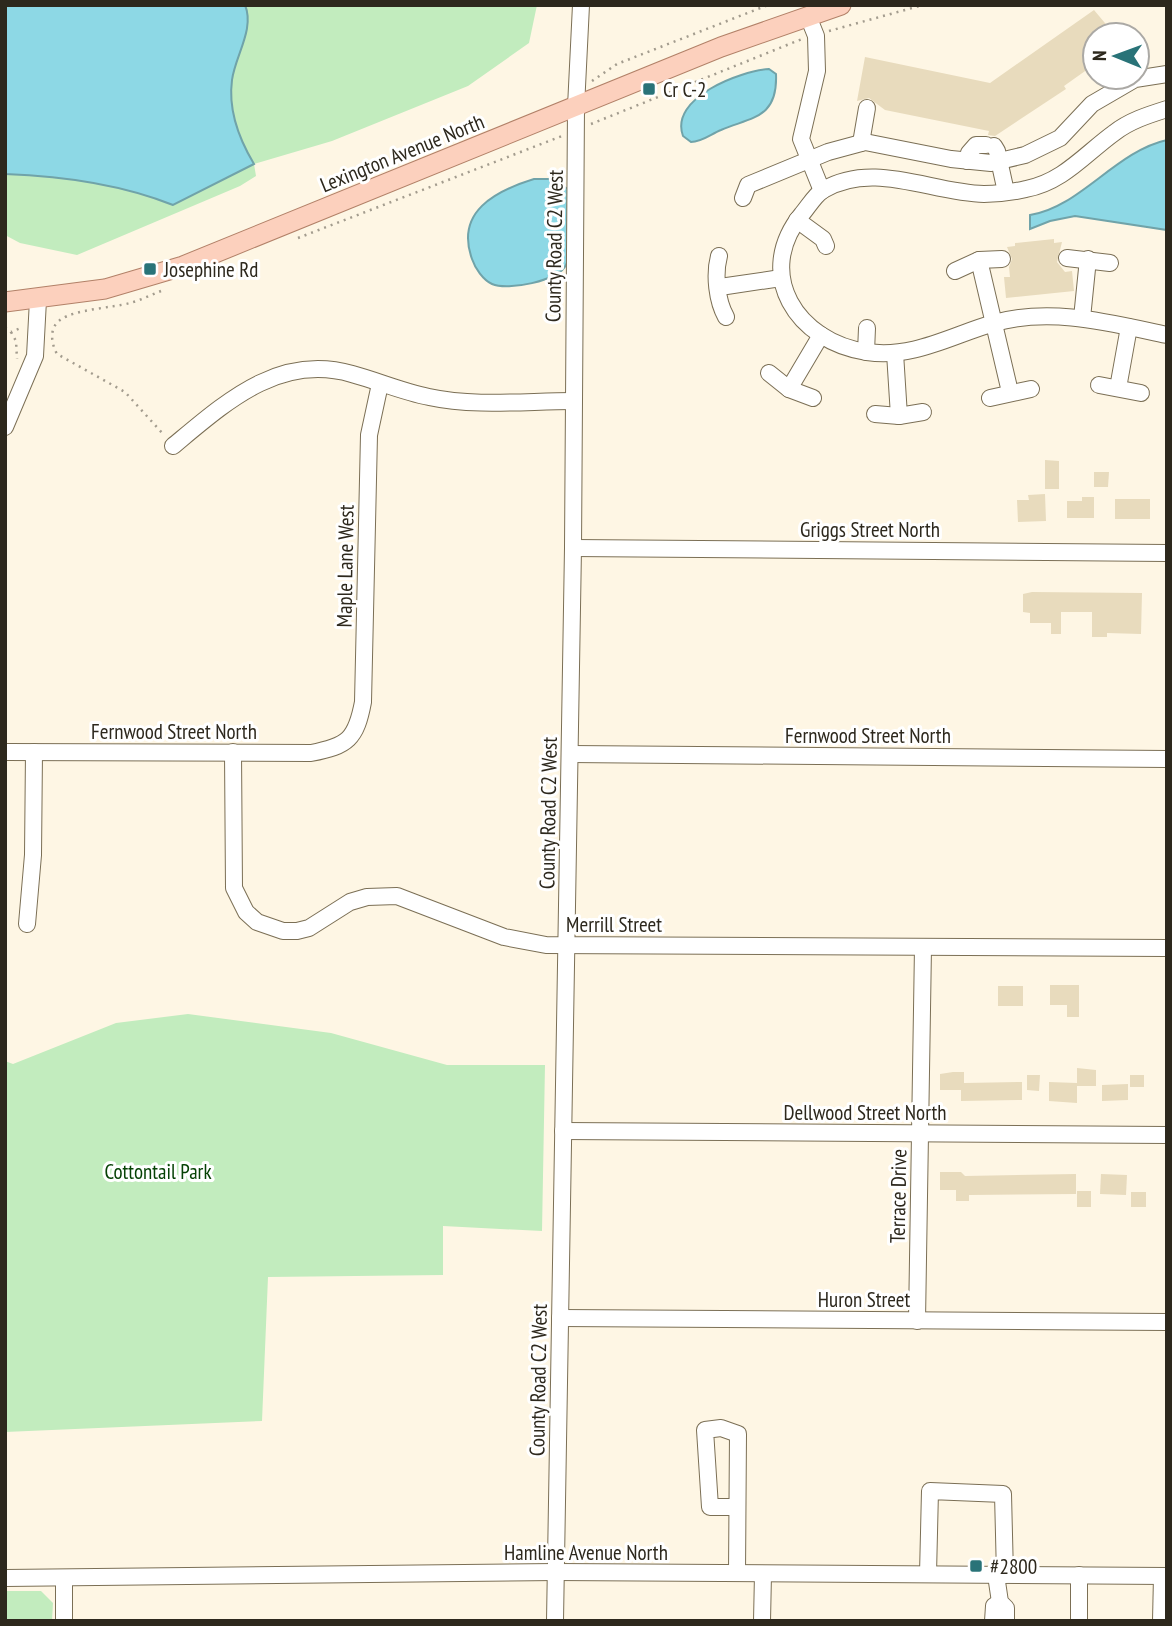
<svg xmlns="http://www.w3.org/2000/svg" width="1172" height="1626" font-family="'PT Sans Narrow',sans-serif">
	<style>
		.green { fill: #c2ecbe }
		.water { fill: #8dd8e5; stroke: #70a3a9; stroke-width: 2 }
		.building { fill: #e8dbbd }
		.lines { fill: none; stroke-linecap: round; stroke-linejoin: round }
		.minor-casing { stroke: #7b6f55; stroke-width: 18 }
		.major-casing { stroke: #b28168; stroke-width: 21 }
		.path { stroke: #a39c8e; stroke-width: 2.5; stroke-dasharray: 2 5; stroke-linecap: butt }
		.minor { stroke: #fff; stroke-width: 16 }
		.major { stroke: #fcd0bd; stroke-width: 19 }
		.poi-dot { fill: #297378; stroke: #fff; stroke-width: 2.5 }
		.labels { text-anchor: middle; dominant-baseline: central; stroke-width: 6; stroke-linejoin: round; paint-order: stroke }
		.poi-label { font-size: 21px; fill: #2d281d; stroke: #fff; text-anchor: start }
		.street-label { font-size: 21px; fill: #2d281d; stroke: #fff }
		.park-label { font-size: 21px; fill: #064205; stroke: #fff }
	</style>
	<rect width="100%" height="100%" fill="#fef6e4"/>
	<g class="green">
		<polygon points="5,5 537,5 529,43 468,86 332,141 254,164 256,176 240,186 77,255 20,243 5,235"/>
		<polygon points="188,1014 331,1033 447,1065 545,1065 542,1231 443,1226 443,1275 268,1277 262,1421 5,1432 5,1061 13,1064 116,1023"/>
		<polygon points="5,1591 41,1591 53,1603 52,1621 5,1621"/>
	</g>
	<g class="water">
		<path d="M5 5H245C255 29 235 56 232 80 228 110 239 139 254 164L173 205C120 184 63 176 5 174Z"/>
		<path d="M769 69 776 74C778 119 751 117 721 130 711 134 702 142 691 142L683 136C669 98 740 71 769 69Z"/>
		<path d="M1167 140V230L1075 216 1050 221 1030 229V215C1079 208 1116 151 1167 140Z"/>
		<path d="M534 179H552L571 191C572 215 577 243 566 265 558 281 508 291 492 284 483 280 475 268 472 259 455 212 495 191 534 179Z"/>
	</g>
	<g class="building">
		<polygon points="1094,10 1115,35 1095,35 1095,64 1064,86 1066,89 995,136 988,135 989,131 885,110 869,98 857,101 865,57 990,83"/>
		<polygon points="1054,239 1054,243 1062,242 1057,262 1065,272 1072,271 1074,291 1006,298 1004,277 1010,277 1009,267 1012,259 1007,247 1015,246 1015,243"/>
		<polygon points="1045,460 1059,461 1059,489 1045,489"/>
		<polygon points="1094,472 1109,472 1108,487 1094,487"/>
		<polygon points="1045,494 1046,521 1018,522 1017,500 1029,500 1028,495"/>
		<polygon points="1082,497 1094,497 1094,518 1067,518 1067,501 1082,501"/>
		<rect x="1115" y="499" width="35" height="20"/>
		<polygon points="1032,592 1142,593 1141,634 1107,633 1107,637 1092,637 1092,612 1061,612 1061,634 1051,634 1051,623 1030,623 1030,613 1023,612 1023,594"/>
		<polygon points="1050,985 1079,985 1079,1017 1067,1017 1067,1005 1050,1005"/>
		<rect x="998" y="986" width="25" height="20"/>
		<polygon points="1077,1068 1096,1070 1096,1086 1077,1086 1077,1103 1049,1101 1049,1082 1077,1083"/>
		<polygon points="953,1072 964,1072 964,1083 1022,1082 1022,1100 961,1101 961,1090 940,1090 940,1074"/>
		<polygon points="1027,1075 1040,1075 1039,1091 1027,1090"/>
		<rect x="1130" y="1075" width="14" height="12"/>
		<polygon points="1128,1084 1128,1100 1102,1101 1102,1085"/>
		<polygon points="940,1172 961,1172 965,1176 1076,1174 1076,1194 969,1195 969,1201 956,1201 956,1190 940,1190"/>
		<polygon points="1101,1174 1127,1175 1126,1195 1100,1194"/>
		<rect x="1077" y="1191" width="14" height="16"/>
		<rect x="1131" y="1192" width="15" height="15"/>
	</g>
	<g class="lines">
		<g class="minor-casing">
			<g id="minor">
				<polyline points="808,16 816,36 817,71 801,139 822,191"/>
				<path d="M1167 109C1148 115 1129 121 1114 133 1085 154 1063 182 1026 189 1013 192 997 194 984 194 931 193 874 160 823 190 815 195 808 207 802 214 753 274 797 342 867 352 913 359 952 335 994 323 1052 307 1110 323 1167 335"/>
				<polyline points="861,143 867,108"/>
				<polyline points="994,146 997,151 1006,192"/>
				<polyline points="967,161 969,153 976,145 986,145"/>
				<polyline points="743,198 748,185 828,152 865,142 951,159 991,163 1025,155 1060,138 1092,104 1135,79 1167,74"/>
				<polyline points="797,220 823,239 826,246"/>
				<path d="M719 256C714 275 717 301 726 317"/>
				<polyline points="1067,258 1110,263"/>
				<polyline points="979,260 1010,392"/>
				<polyline points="955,271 979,260 1002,259"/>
				<polyline points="720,287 781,278"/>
				<polyline points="1082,318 1088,259"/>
				<polyline points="866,352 867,328"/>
				<polyline points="895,353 899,416"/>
				<polyline points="769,373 789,389 813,398"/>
				<polyline points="1099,385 1141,393"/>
				<polyline points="1118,388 1129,327"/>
				<polyline points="789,389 821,335"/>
				<polyline points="990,398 1031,389"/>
				<polyline points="875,414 899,416 923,412"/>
				<polyline points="5,427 35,356 38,300"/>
				<path d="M173 446C226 402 279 353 352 374 378 381 403 392 429 397 475 407 526 401 573 401"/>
				<polyline points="573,548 1167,553"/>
				<path d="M5 752 311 753C348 746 356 739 363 702L369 435 380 384"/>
				<polyline points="233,752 234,888 246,912 257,922 283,931 297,931 309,928 350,902 367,897 397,896 504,937 546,945 1167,948"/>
				<polyline points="570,754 1167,759"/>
				<polyline points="27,924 33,855 34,752"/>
				<polyline points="563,1131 1167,1135"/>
				<polyline points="560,1318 1167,1322"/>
				<polyline points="917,1321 923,947"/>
				<polyline points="737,1573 738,1434 721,1428 705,1430 710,1507 737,1507"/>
				<polyline points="928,1574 930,1491 1003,1494 1005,1575"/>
				<polyline points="996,1575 1000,1602 1006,1608 1006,1621"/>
				<polyline points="1079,1575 1079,1621"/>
				<polyline points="5,1578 556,1572 1167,1576"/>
				<polyline points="64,1621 64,1578"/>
				<polyline points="555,1621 573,548 576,107 581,5"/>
				<polyline points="762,1621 763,1574"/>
				<polyline points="993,1621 994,1606 1000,1602"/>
				<polyline points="1161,1621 1162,1576"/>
			</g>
		</g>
		<g class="major-casing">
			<polyline id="major" points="5,302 105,289 183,266 721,47 841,5"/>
		</g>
		<g class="path">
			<polyline points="829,31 923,5"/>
			<polyline points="592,81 617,64 768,5"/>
			<polyline points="591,124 802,39"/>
			<polyline points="298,238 562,136"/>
			<path d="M161 291C151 295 141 300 130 303 112 308 75 309 60 320 49 328 51 343 57 354L125 392 164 435"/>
			<polyline points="5,327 11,332 23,327"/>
			<polyline points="11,332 16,341 17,359"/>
		</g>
		<use href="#minor" class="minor"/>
		<use href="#major" class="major"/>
	</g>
	<g class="poi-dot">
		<rect x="642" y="82" width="14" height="14" rx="3.5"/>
		<rect x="143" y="262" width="14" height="14" rx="3.5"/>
		<rect x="969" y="1559" width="14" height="14" rx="3.5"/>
	</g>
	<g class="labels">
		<g class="poi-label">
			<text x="663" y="89">Cr C-2</text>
			<text x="164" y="269">Josephine Rd</text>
			<text x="990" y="1566">#2800</text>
		</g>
		<g class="street-label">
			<text transform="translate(402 153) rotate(-22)">Lexington Avenue North</text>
			<text transform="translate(554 246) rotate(-89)">County Road C2 West</text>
			<text x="870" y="529">Griggs Street North</text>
			<text transform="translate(345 566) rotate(-89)">Maple Lane West</text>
			<text x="174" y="731">Fernwood Street North</text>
			<text x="868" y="735">Fernwood Street North</text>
			<text transform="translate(548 813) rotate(-89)">County Road C2 West</text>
			<text x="614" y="924">Merrill Street</text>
			<text x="865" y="1112">Dellwood Street North</text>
			<text transform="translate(898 1196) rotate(-89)">Terrace Drive</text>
			<text x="864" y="1299">Huron Street</text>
			<text transform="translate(538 1380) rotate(-89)">County Road C2 West</text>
			<text x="586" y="1552">Hamline Avenue North</text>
		</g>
		<g class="park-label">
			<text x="158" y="1171">Cottontail Park</text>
		</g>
	</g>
	<rect width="1172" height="1626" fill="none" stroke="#2d281d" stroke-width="14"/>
	<g transform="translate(1116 56) rotate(271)"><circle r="33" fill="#ffffff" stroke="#aba9a5" stroke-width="2"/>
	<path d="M0-5L12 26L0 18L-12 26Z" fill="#297378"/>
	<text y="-10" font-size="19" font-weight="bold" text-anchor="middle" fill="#2d281d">N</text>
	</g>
</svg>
